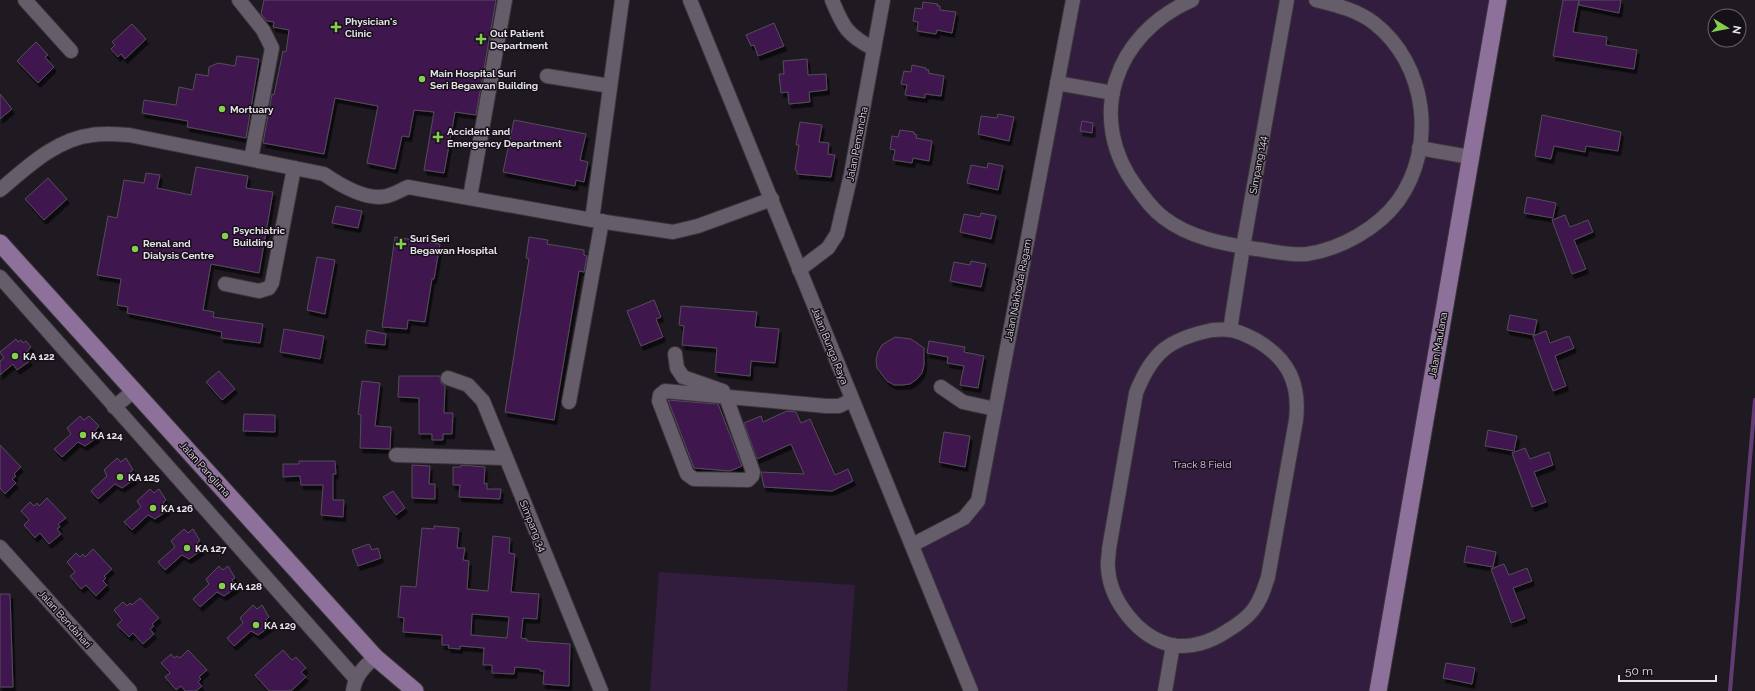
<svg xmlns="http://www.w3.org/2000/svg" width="1755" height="691" font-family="Raleway,sans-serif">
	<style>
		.green { fill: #331d3e }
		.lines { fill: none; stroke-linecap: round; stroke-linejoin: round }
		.stream { stroke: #633b75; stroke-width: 4 }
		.building { fill: #3f1850; stroke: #544d58; fill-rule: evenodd; filter: url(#shadow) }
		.minor-casing { stroke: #3a363c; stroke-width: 16 }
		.major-casing { stroke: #3a363c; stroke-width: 19 }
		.minor { stroke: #655d69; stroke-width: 14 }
		.major { stroke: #8e719b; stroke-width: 17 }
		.poi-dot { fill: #84cf4d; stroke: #161019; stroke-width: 1.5 }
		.labels { text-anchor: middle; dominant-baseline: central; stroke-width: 3; stroke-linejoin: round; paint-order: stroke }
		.poi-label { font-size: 10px; font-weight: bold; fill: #e6e2e9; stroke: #161019; text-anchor: start }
		.street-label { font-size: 10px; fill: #e6e2e9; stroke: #161019 }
		.park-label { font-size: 10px; fill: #e6c3f7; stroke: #161019 }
	</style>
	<defs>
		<filter id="shadow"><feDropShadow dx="2.5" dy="4.5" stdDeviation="0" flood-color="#0009"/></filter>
	</defs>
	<rect width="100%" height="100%" fill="#1f1922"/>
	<g class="green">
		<polygon points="1074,0 1498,0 1378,691 972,691 912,545 968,515"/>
		<polygon points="659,572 855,585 847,691 650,691"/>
	</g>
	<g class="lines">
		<polyline class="stream" points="1730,691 1755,400"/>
	</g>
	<g class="building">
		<polygon points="264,0 496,0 476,115 455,112 444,173 424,170 434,112 414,110 409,137 402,136 395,169 367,163 378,106 335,98 324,154 263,143 272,94 274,95 283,51 286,52 289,30 273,27 274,22 267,21 261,14"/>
		<polygon points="1563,0 1579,0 1573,32 1607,37 1606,45 1637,50 1634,69 1553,56"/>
		<polygon points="1579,0 1621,0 1619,13 1579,5"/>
		<polygon points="923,2 938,4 937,6 940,6 940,10 956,12 952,33 937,30 936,34 917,31 918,22 913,21 915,8 922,9"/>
		<polygon points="774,23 784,46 758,56 754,45 751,46 746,35"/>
		<polygon points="132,24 146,39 125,59 121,54 118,57 111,49 115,45 112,42"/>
		<polygon points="36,42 48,55 45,57 54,67 38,83 17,61"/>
		<polygon points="237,56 259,59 246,138 187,127 188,121 142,113 144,100 176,105 179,87 193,90 196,74 208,76 209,67 218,63 235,66"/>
		<polygon points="807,59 808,75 826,74 827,90 809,92 810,102 789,104 788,92 781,93 779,74 784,74 783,61"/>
		<polygon points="912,65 926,68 926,70 929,70 928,73 944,76 941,96 925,94 925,98 905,95 907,85 901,84 904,71 911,72"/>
		<polygon points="0,94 12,109 0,119"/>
		<polygon points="998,114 1014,117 1009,141 978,134 981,116 997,118"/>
		<polygon points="1542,115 1621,132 1618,151 1586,146 1585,152 1554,146 1551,159 1535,156"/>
		<polygon points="514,120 586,134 580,160 588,162 584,182 576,180 575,186 503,172"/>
		<polygon points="1082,121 1093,123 1092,133 1080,131"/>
		<polygon points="800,122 822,125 819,142 829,143 828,154 835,155 831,177 797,174 797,171 795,170 799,145 796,145"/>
		<polygon points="900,130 914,132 914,134 917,135 916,138 932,141 929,161 913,158 912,163 893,160 895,150 890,149 892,136 898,137"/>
		<polygon points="988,163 1003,166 998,190 967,183 971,165 987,168"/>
		<polygon points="196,167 248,176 246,188 273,192 259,273 211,264 203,310 214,312 213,317 263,324 260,343 221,338 222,332 127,313 128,307 117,305 121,279 97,275 108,216 117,218 124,180 144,183 146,173 160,175 157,188 191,195"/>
		<polygon points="48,178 67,199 44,220 25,199"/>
		<polygon points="1527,197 1556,203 1553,218 1524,213"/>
		<polygon points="336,206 362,211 358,228 332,223"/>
		<polygon points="981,213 996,216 991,239 960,232 964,214 980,217"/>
		<polygon points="1565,215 1570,227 1588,220 1593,232 1574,240 1586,269 1572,274 1552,220"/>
		<polygon points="395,237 440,244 434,279 432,279 425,322 408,320 407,329 382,327"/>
		<polygon points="529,237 548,240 547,244 584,250 584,255 587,256 584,272 579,271 554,420 505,412 529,259 526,258"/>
		<polygon points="317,257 335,260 325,314 307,310"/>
		<polygon points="971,261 986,264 981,287 950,281 954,262 970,265"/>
		<polygon points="654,300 661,317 656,319 663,337 641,346 627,311"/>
		<polygon points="681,306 757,312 755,327 779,329 775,363 751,361 750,376 715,372 717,348 682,345 684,326 679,325"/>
		<polygon points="1510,315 1537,320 1534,335 1507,330"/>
		<polygon points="284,329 324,336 320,359 280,352"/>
		<polygon points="367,330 386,334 385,345 365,343"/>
		<polygon points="1546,331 1550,343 1569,336 1574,348 1555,356 1566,386 1553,391 1533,336"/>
		<polygon points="895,337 911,339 924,348 924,365 922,373 917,379 910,384 902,385 894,385 887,381 877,368 876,360 878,352 882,345"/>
		<polygon points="16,339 18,342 21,340 23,343 26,341 31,347 25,354 30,361 17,370 13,364 0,375 0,361 4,358 0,352"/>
		<polygon points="929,341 965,347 964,352 984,356 978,388 960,385 964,366 947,363 948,357 927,353"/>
		<polygon points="219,371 235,389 222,400 206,382"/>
		<polygon points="399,376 440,376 441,383 445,386 444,413 453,413 452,434 443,434 443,440 432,440 432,434 419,434 419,398 398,397"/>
		<polygon points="362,381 380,383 375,426 391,427 390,449 360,448 361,415 358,414"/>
		<polygon points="668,400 718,404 742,466 730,471 694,468"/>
		<polygon points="787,411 796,412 801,423 810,419 835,475 848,469 853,481 832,491 764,487 761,472 804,474 791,444 757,459 744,423 761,416 763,422"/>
		<polygon points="244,414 275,415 275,432 243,431"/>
		<polygon points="80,416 84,420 89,416 99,426 95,431 98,437 85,446 78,442 62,457 54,449 71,434 67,428"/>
		<polygon points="1488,430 1517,436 1514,451 1485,446"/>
		<polygon points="944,432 970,436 965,467 939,462"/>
		<polygon points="0,445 21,467 14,474 16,476 12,479 16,483 5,494 0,488"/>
		<polygon points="1525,448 1530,459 1549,452 1553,465 1534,472 1546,502 1532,507 1512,453"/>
		<polygon points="117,458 121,462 126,458 133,470 130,472 135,479 122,488 115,484 98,499 91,491 107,476 104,470"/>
		<polygon points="299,461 335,461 336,474 333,474 333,500 344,500 343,517 321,515 323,485 301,485 300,476 283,477 283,464 299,464"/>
		<polygon points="412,465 430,466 429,484 435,484 435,499 412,498"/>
		<polygon points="461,465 485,467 484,484 487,483 487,489 501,489 500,499 459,497 460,485 453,485 453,467 461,467"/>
		<polygon points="150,489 154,493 159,489 166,500 163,503 168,510 155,519 148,515 132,530 124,522 141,507 137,501"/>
		<polygon points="393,491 405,508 396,515 383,497"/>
		<polygon points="47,498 66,518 58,524 60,527 57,529 61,534 49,544 40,533 35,538 24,525 29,520 21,511 30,502 34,506 37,503 39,506"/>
		<path d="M434 526 459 528 457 548H465L463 560 469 561 467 589 488 591 493 536 510 538 509 553 515 554 511 592 539 594 537 619 523 618 521 638 527 639V641L570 644 569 686 543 684 544 671H540V669L515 667 514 674 492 673V665H483L484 648 460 646V649L448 648 449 645H442V635L403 632 404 618 398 617 401 586 416 587 422 528 434 529ZM472 614 509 617 507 638 471 635Z"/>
		<polygon points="184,529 188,533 193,529 200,541 197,543 202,550 189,559 182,555 165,570 158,562 175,547 171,541"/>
		<polygon points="369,544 372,550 378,548 381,558 358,566 352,550"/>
		<polygon points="1467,546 1496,552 1493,567 1464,562"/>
		<polygon points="93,549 112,569 104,576 106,578 103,581 107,585 96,596 86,585 81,589 70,576 75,572 67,562 76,553 80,557 83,554 85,557"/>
		<polygon points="1504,564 1509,575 1527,568 1532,581 1513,588 1525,618 1511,623 1491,569"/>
		<polygon points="219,566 223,570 228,566 235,578 232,580 237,587 224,596 217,592 200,607 193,599 209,584 206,579"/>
		<polygon points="0,594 10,594 13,687 0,687"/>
		<polygon points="140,598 159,618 152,624 154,626 150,629 154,634 143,644 133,633 129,637 117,625 122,620 114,610 123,602 127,606 130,603 132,605"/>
		<polygon points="253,605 257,609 262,605 269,617 266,620 271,626 258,635 251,631 234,646 227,638 243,623 240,618"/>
		<polygon points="188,650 207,670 199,677 201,679 198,682 202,686 196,691 185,691 181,686 176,690 165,677 170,673 161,663 171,654 174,658 177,656 180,658"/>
		<polygon points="283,650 292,660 296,657 306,668 301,672 306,677 291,691 269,691 255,675"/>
		<polygon points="1446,663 1475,668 1472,684 1443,678"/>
	</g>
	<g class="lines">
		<g class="minor-casing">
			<g id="minor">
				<polyline points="25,0 71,51"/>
				<polyline points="239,0 263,30 272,48 251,159"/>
				<polyline points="690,0 971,691"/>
				<path d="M832 0C843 27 847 35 874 49"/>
				<path d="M1192 0C1114 34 1085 119 1137 188 1145 199 1153 210 1164 218 1190 238 1224 244 1256 249 1273 251 1291 256 1307 254 1341 249 1378 228 1398 201 1437 147 1427 64 1374 23 1357 10 1336 5 1316 0"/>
				<polyline points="547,76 610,86"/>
				<polyline points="1057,83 1113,93"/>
				<polyline points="1419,148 1470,157"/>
				<path d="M0 190C26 168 56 139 92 135 104 133 116 134 129 135L324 174C340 185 367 201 387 196 394 194 401 190 408 187L592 220 673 232 698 226 772 199"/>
				<polyline points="470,197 505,0"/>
				<polyline points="592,220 622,0"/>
				<polyline points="799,270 828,248 837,234 851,174 883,0"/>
				<polyline points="0,277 356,679"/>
				<polyline points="225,284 259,291 269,288 272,283 294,168"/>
				<path d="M1212 330C1217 330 1224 329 1230 330 1239 331 1248 336 1256 340 1289 359 1300 384 1296 420L1268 577C1264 589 1261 600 1253 610 1246 619 1237 625 1227 631 1212 641 1191 649 1172 645 1139 638 1110 601 1108 568 1107 562 1109 555 1109 549L1136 393C1152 352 1169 339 1212 330Z"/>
				<polyline points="1230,330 1243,247 1287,0"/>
				<polyline points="675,354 677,368 683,377 723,391"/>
				<polyline points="448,378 468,385 483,401 601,691"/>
				<polyline points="941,387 963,402 995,409"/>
				<polyline points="726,397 753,472 752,476 748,480 694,479 687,474 659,401 660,395 665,391 826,406 839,406 852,400"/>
				<polyline points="569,402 602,221"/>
				<polyline points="114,407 134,391"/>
				<polyline points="396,455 506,458"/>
				<polyline points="912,545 964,518 978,501 1073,0"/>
				<polyline points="0,547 130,691"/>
				<path d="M353 691C355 676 364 667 375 657"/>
				<polyline points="1165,691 1173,645"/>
			</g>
		</g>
		<g class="major-casing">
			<g id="major">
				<polyline points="0,243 375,657 415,691"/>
				<polyline points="1378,691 1498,0"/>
			</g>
		</g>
		<use href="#minor" class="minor"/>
		<use href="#major" class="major"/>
	</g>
	<g class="poi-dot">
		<path d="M334 21h4v4h4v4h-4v4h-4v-4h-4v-4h4z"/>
		<path d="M479 33h4v4h4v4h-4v4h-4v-4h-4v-4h4z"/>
		<circle cx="422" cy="79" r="4"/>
		<circle cx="222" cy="109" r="4"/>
		<path d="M436 131h4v4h4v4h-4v4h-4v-4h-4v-4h4z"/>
		<circle cx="225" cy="236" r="4"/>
		<path d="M399 238h4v4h4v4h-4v4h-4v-4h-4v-4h4z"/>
		<circle cx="135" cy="249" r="4"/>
		<circle cx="15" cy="356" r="4"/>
		<circle cx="83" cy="435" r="4"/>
		<circle cx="120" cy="477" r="4"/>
		<circle cx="153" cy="508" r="4"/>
		<circle cx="187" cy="548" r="4"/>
		<circle cx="222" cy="586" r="4"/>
		<circle cx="256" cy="625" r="4"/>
	</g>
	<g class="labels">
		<g class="poi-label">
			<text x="345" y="21">Physician's<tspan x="345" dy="12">Clinic</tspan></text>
			<text x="490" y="33">Out Patient<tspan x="490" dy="12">Department</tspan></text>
			<text x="430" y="73">Main Hospital Suri<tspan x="430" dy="12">Seri Begawan Building</tspan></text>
			<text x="230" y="109">Mortuary</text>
			<text x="447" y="131">Accident and<tspan x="447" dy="12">Emergency Department</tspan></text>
			<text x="233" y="230">Psychiatric<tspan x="233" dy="12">Building</tspan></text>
			<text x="410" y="238">Suri Seri<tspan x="410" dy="12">Begawan Hospital</tspan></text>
			<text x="143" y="243">Renal and<tspan x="143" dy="12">Dialysis Centre</tspan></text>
			<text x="23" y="356">KA 122</text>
			<text x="91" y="435">KA 124</text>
			<text x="128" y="477">KA 125</text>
			<text x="161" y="508">KA 126</text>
			<text x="195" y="548">KA 127</text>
			<text x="230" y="586">KA 128</text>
			<text x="264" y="625">KA 129</text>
		</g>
		<g class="street-label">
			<text transform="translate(857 144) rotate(-79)">Jalan Pemancha</text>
			<text transform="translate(1258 165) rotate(-80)">Simpang 144</text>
			<text transform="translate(1018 290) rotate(-79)">Jalan Nakhoda Ragam</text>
			<text transform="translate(1438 345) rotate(-80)">Jalan Maulana</text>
			<text transform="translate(830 346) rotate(68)">Jalan Bunga Raya</text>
			<text transform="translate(205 469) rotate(48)">Jalan Panglima</text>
			<text transform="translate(533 526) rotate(68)">Simpang 34</text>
			<text transform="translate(65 619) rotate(48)">Jalan Bendahari</text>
		</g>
		<g class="park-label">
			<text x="1202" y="464">Track 8 Field</text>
		</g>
	</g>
	<g transform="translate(1727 28) rotate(100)"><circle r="19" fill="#161019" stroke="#69646c"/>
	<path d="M0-3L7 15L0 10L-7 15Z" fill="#84cf4d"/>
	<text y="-6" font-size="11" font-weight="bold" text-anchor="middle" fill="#e6e2e9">N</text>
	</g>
	<path d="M1619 675v6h97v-6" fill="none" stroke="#e6e2e9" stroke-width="2"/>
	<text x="1625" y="675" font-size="12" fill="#e6e2e9" stroke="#161019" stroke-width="3" paint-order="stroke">50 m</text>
</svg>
